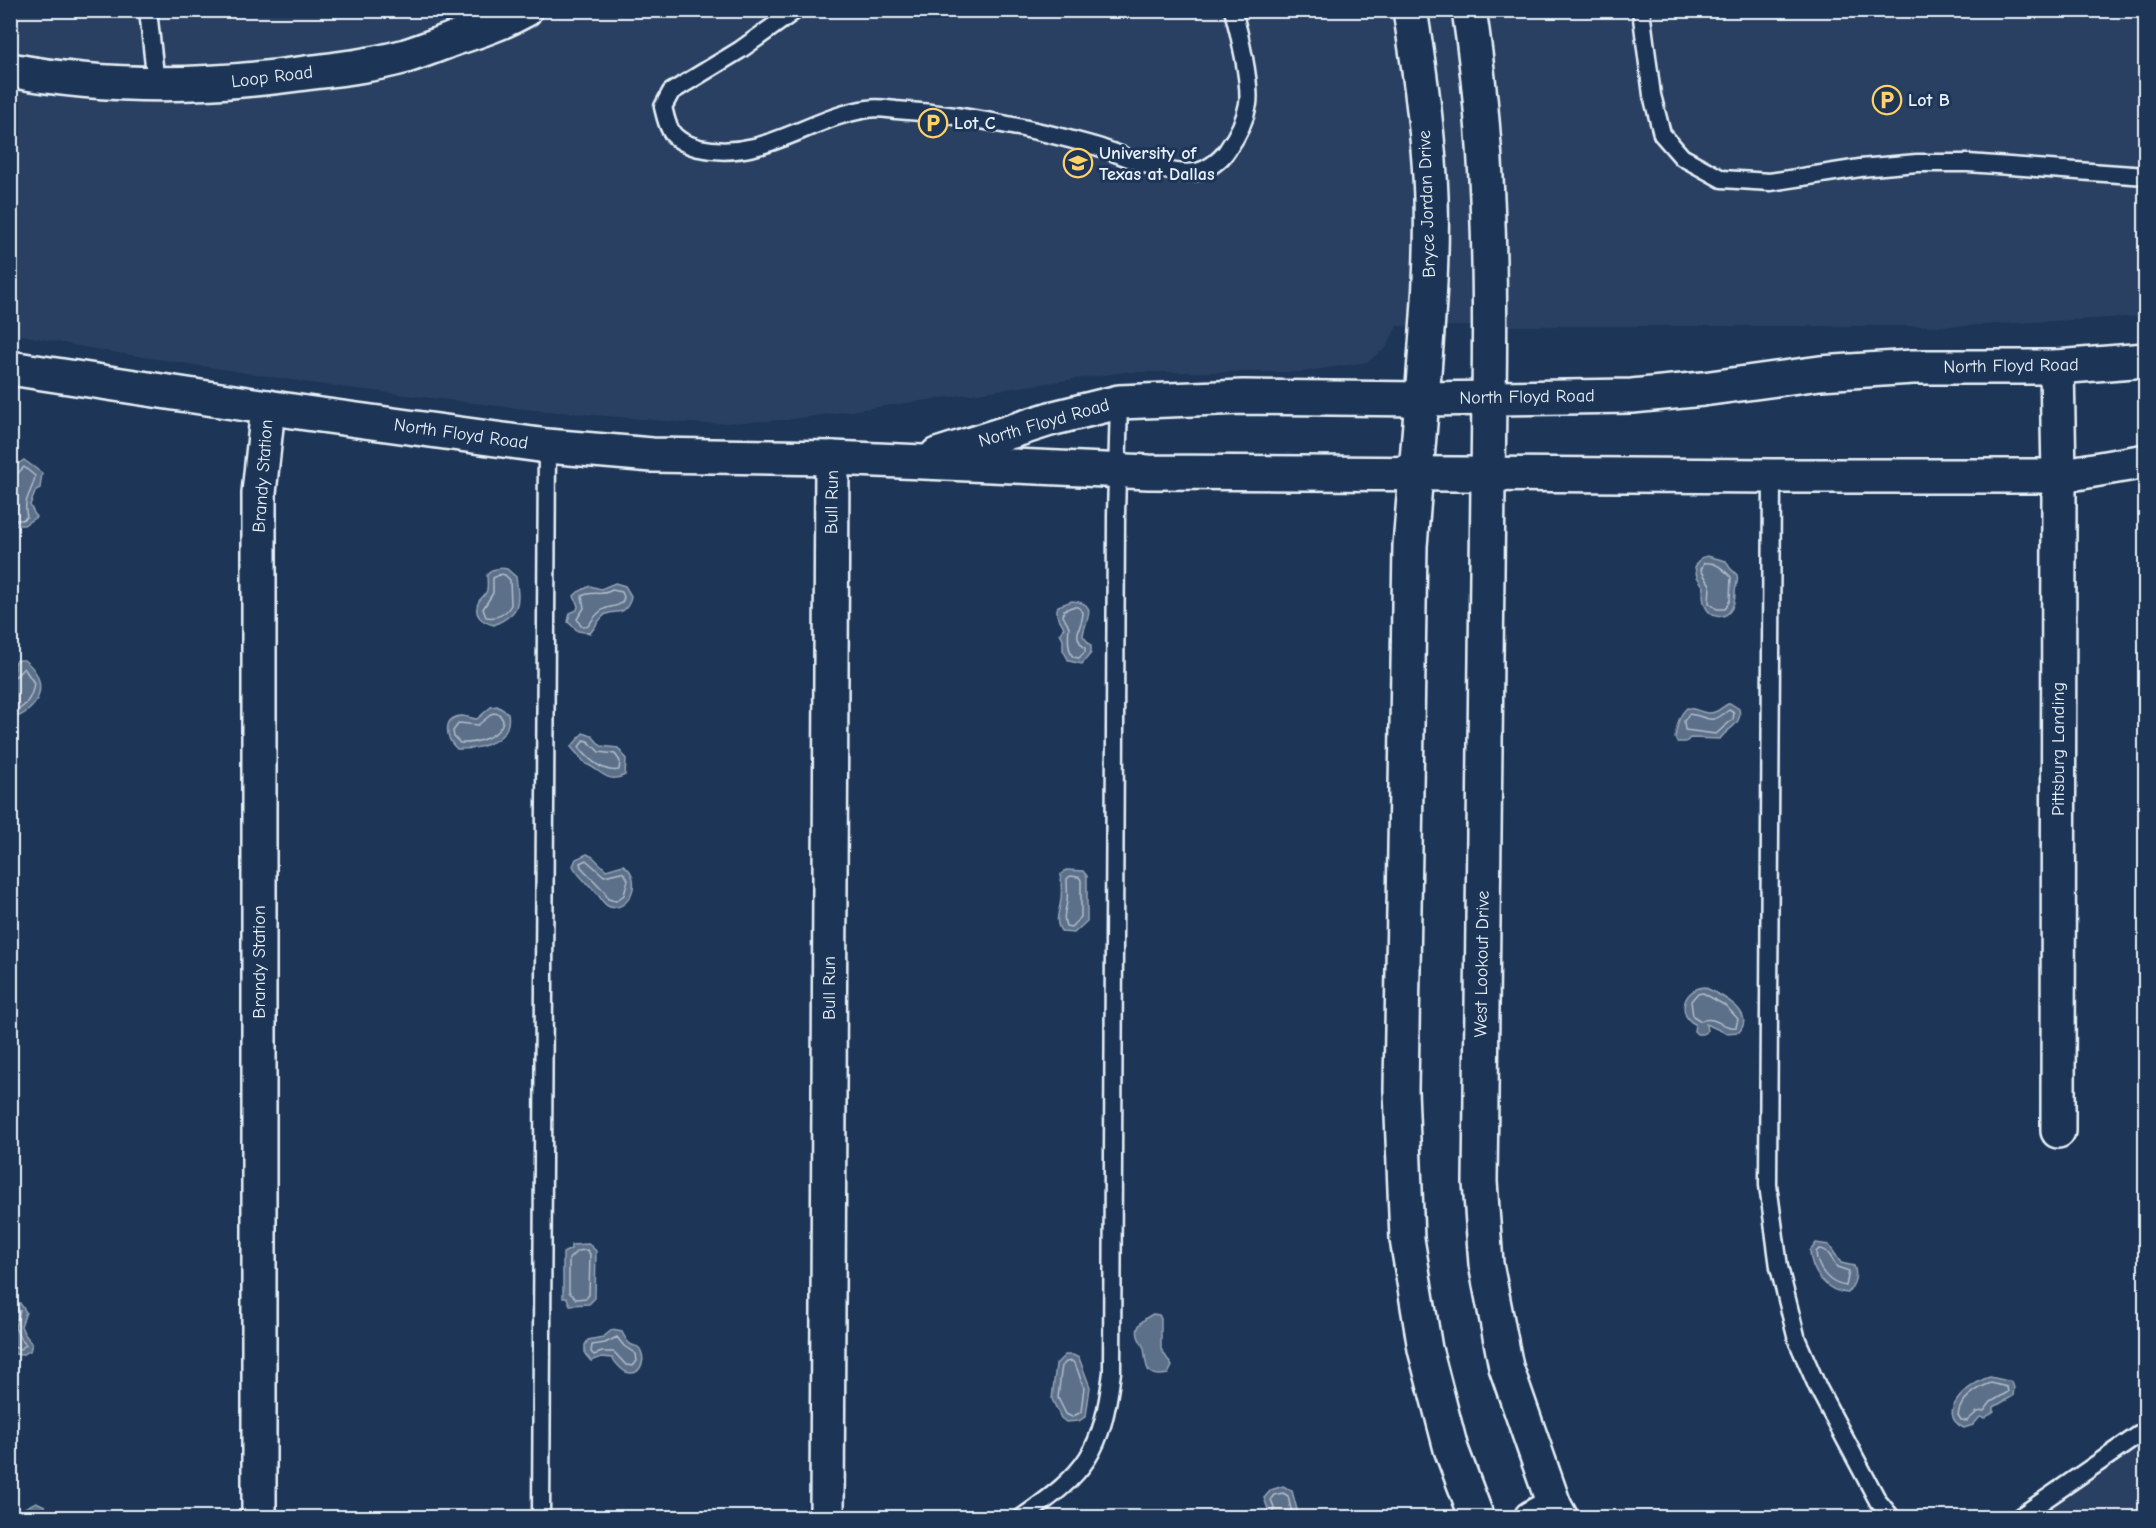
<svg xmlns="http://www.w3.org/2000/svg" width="2156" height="1528" font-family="'Comic Neue',sans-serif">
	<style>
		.built { fill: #2a4162 }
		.water { fill: #5d7089; stroke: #95a4b5; stroke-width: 1.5 }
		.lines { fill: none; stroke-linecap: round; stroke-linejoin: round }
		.shore { stroke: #b0bdcc; stroke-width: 1.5 }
		.lane-casing { stroke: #e8f1f8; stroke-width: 21 }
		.street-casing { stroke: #e8f1f8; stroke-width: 38 }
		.secondary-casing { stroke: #e8f1f8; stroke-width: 38 }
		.lane { stroke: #1d3557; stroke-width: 16 }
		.street { stroke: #1d3557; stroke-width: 33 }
		.secondary { stroke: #1d3557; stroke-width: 33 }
		.labels { text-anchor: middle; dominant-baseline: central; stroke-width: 6; stroke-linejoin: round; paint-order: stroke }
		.street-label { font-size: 18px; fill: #e8f1f8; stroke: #1d3557 }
		.poi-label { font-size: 18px; font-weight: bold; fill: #e8f1f8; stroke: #1d3557; text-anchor: start }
	</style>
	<rect width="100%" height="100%" fill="#1d3557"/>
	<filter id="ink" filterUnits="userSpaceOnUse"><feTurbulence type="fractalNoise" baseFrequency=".0167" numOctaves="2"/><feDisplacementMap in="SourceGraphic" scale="12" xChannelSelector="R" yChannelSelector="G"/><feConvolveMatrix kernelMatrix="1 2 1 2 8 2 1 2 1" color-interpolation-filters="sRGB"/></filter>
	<g filter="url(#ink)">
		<g class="built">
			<polygon points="10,11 2145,11 2145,316 1961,326 1397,326 1386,348 1367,362 1301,372 1125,372 786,420 702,424 524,409 324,385 105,351 11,333"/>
			<polygon points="2145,1431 2145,1517 2028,1517"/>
		</g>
		<g class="water">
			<polygon points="24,460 42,473 40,488 36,490 30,505 36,517 24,525 11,525 12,474 18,464"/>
			<path d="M1707 556 1726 561 1730 568 1737 575C1739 582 1735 586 1735 593 1735 629 1697 621 1704 587L1697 577 1695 567 1701 558Z"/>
			<path d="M501 568 507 569 516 577C520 605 520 613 494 625 482 622 472 615 479 601 482 597 487 594 487 589 488 585 487 579 487 575L492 570Z"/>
			<path d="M615 583 625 586 631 596 630 601C623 617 618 609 606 614 599 618 596 627 590 633L578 631 568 622 570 613 577 610 578 606 574 596 578 592 590 586 601 589Z"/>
			<path d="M1072 601C1101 603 1084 621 1083 636L1091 646V653L1082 664 1069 661 1063 650V640L1060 633 1064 628C1061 619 1054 616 1058 606Z"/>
			<path d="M18 660H24C51 680 41 711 11 719V672L15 669 14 662Z"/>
			<path d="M1730 703 1739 709C1743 725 1727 728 1720 739L1690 738 1686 742H1677L1675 738C1677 727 1678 716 1687 708 1698 708 1706 717 1717 711 1721 709 1725 705 1730 703Z"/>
			<path d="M497 706 508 713C513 741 480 750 457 749 445 738 442 717 462 716 467 716 472 719 477 719L491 707Z"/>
			<path d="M583 733 592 736 601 746 618 748 626 759 625 775C607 785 600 769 586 764L571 747Z"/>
			<path d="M587 854 593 857 606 870 623 865C644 877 630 912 610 907 602 905 600 895 594 890 586 882 578 876 573 866L576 859Z"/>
			<path d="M1066 870 1083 871 1087 876V921L1074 933 1062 932C1053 921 1060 911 1061 899 1062 891 1061 882 1061 874Z"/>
			<path d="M1704 987C1719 994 1757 1012 1739 1032L1726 1033 1706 1024 1707 1031 1703 1034H1697L1694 1031 1695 1024C1678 1017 1681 990 1704 987Z"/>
			<path d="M1816 1243 1829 1245 1841 1263 1854 1266C1858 1275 1854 1285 1848 1293 1826 1292 1811 1272 1810 1251Z"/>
			<polygon points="589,1244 596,1251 595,1298 589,1304 570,1305 567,1298 563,1298 563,1253 571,1249 571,1245"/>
			<polygon points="10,1299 20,1303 26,1312 21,1326 24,1333 32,1344 30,1351 21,1355 15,1354 11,1345"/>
			<path d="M1153 1314 1159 1315 1161 1319V1349L1172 1366 1168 1374C1143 1379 1147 1364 1144 1349 1143 1344 1139 1340 1138 1336 1135 1325 1145 1318 1153 1314Z"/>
			<path d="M612 1330 622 1332C624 1336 627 1341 630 1344 635 1347 639 1345 641 1351 646 1362 639 1377 626 1372 620 1369 616 1363 612 1358L602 1357 591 1361 585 1354V1345L588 1340 603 1337Z"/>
			<polygon points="1065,1355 1073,1355 1079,1358 1090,1387 1086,1416 1079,1421 1066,1422 1061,1418 1052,1399 1056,1364"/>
			<path d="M1990 1377 2012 1382 2014 1388 2013 1396 1994 1407V1411L1985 1418 1980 1417 1973 1425 1964 1428C1933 1413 1971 1382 1990 1377Z"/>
			<polygon points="1283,1486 1292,1491 1299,1517 1268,1517 1268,1509 1264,1498 1271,1490"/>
			<polygon points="36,1502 45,1506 49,1517 11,1517 11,1515"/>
		</g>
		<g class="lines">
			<g class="shore">
				<path d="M10 476 16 475 24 467 35 476C33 492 22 498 27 517L22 520H10"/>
				<path d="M1704 563C1716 561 1724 570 1731 577L1730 600 1725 609H1717L1709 603 1710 585 1701 570Z"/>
				<path d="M501 574 505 575 510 580 511 605C506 614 497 619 486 617L483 609 493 593V578Z"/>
				<path d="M612 590 622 592 624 597C621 610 610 604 601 611 595 615 592 621 588 626H581L577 619 584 608 582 596C593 590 601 597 612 590Z"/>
				<path d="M1072 607H1078L1083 612C1083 627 1070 635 1085 648V652L1079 658 1073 657C1067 649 1068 636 1069 627L1063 616 1064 610Z"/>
				<path d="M10 677 16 676 24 668 34 683C32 699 25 709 10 713"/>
				<path d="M1729 710 1734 713 1733 719 1716 734 1685 730 1684 721 1689 714C1710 716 1707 727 1729 710Z"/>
				<path d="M493 713 499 714 503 720C501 737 475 744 460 743L454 737 453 731 459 723 478 725Z"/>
				<path d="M584 740 588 741 599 752 615 754 620 761 619 770C603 773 588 759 579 747Z"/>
				<polygon points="586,860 604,876 621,872 625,874 628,880 624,895 616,901 608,899 604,891 581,867 580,863"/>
				<path d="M1070 876 1079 877 1081 880V917L1071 927 1066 926C1062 917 1066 910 1067 901 1068 893 1067 886 1067 879Z"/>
				<path d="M1703 993 1726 1006 1738 1019 1736 1027C1723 1029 1715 1015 1701 1021L1693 1016 1691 1001 1697 994Z"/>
				<path d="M1819 1249C1829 1249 1832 1260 1837 1267L1849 1271 1846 1286C1829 1284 1817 1269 1816 1252Z"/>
				<polygon points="587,1250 590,1254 589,1295 586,1298 576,1299 569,1292 569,1259 577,1251"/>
				<polyline points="10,1305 20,1311 15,1327 19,1336 26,1345 20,1349 10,1346"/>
				<polygon points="617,1337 624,1346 636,1354 637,1361 633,1366 626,1365 614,1352 602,1352 594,1355 591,1352 592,1345 605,1343"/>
				<path d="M1072 1361C1079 1367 1079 1379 1084 1387L1081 1412 1072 1417 1066 1414 1058 1398 1061 1372 1062 1366 1066 1362Z"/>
				<path d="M1991 1383 2007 1387 2008 1392 1991 1402 1984 1411 1977 1412 1967 1421 1961 1420 1958 1415C1960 1399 1977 1388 1991 1383Z"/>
				<polyline points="1274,1518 1274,1508 1271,1499 1274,1495 1283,1493 1288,1496 1293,1518"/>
			</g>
			<g class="lane-casing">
				<g id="lane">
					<polyline points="148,10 156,84"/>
					<path d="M796 10 740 50 671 92 663 107C665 114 666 122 670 129 674 139 688 145 699 148 764 162 809 117 868 109 877 107 887 109 896 110 962 114 1027 127 1091 145 1122 153 1164 177 1196 172 1208 170 1222 159 1228 149 1238 135 1245 121 1248 104 1251 83 1239 32 1233 10"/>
					<polyline points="1641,10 1652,95 1662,134 1682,157 1722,179 1770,182 1860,168 1917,163 1968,163 2146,176"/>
					<polyline points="1772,476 1768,1185 1779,1267 1797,1340 1818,1388 1878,1501 1892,1518"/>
					<polyline points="541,1518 547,446"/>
					<path d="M1021 1518C1087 1472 1102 1453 1112 1372L1116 515 1119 402"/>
					<polyline points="2018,1518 2146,1430"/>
				</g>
			</g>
			<g class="street-casing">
				<g id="street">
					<path d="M1410 10C1420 72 1429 135 1431 197 1433 265 1427 332 1422 399"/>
					<path d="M1469 10C1489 139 1491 268 1489 398"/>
					<path d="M10 70C110 89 207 87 306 73 339 69 374 65 406 56 422 51 437 45 453 39 478 31 502 23 525 10"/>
					<polyline points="2057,367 2059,476 2058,1131"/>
					<polyline points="259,1518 259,493 268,407"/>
					<polyline points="827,1518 832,458"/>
					<polyline points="1531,1518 1554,1505"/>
				</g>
			</g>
			<g class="secondary-casing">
				<g id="secondary">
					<polyline points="10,368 306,413 547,446 652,455 832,458 1149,472 1772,476 2059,476 2146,461"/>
					<polyline points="1489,398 1480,1182 1486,1264 1506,1367 1554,1505 1561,1518"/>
					<polyline points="1422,399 1410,546 1401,1090 1407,1239 1425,1349 1451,1449 1477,1518"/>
					<polyline points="937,455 1050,419 1119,402 1243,397 1422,399 1632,396 1703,389 1820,373 1913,367 2057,367 2146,360"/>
				</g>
			</g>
			<use href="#lane" class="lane"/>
			<use href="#street" class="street"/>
			<use href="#secondary" class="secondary"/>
		</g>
	</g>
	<defs>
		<g id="parking-ring" transform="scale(1.5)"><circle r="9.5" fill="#1d3557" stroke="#ffd166" stroke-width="1.5"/><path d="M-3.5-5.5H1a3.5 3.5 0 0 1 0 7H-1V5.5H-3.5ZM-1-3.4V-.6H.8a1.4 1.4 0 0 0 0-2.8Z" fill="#ffd166"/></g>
		<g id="university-ring" transform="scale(1.5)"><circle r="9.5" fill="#1d3557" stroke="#ffd166" stroke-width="1.5"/><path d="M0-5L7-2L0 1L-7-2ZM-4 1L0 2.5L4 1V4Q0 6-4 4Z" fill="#ffd166"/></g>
	</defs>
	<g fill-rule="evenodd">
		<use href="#parking-ring" x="1887" y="100"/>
		<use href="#parking-ring" x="933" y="123"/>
		<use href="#university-ring" x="1078" y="163"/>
	</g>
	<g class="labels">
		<g class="street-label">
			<text transform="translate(272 77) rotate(-7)">Loop Road</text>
			<text transform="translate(1427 204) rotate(-92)">Bryce Jordan Drive</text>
			<text transform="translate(2011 366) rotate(-1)">North Floyd Road</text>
			<text transform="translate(1527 397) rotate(-1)">North Floyd Road</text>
			<text transform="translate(1044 423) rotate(-16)">North Floyd Road</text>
			<text transform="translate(461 434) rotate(8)">North Floyd Road</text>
			<text transform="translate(263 476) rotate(-86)">Brandy Station</text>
			<text transform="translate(832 502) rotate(-89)">Bull Run</text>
			<text transform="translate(2058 749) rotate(-90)">Pittsburg Landing</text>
			<text transform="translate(259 962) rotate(-90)">Brandy Station</text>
			<text transform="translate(1482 964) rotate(-89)">West Lookout Drive</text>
			<text transform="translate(829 988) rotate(-90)">Bull Run</text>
		</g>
		<g class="poi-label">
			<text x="1908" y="100">Lot B</text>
			<text x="954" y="123">Lot C</text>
			<text x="1099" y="153">University of<tspan x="1099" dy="21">Texas at Dallas</tspan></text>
		</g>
	</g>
	<rect width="2156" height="1528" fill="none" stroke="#1d3557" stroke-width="36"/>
	<rect x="18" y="18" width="2120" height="1492" fill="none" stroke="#e8f1f8" stroke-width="2" filter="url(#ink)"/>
</svg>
